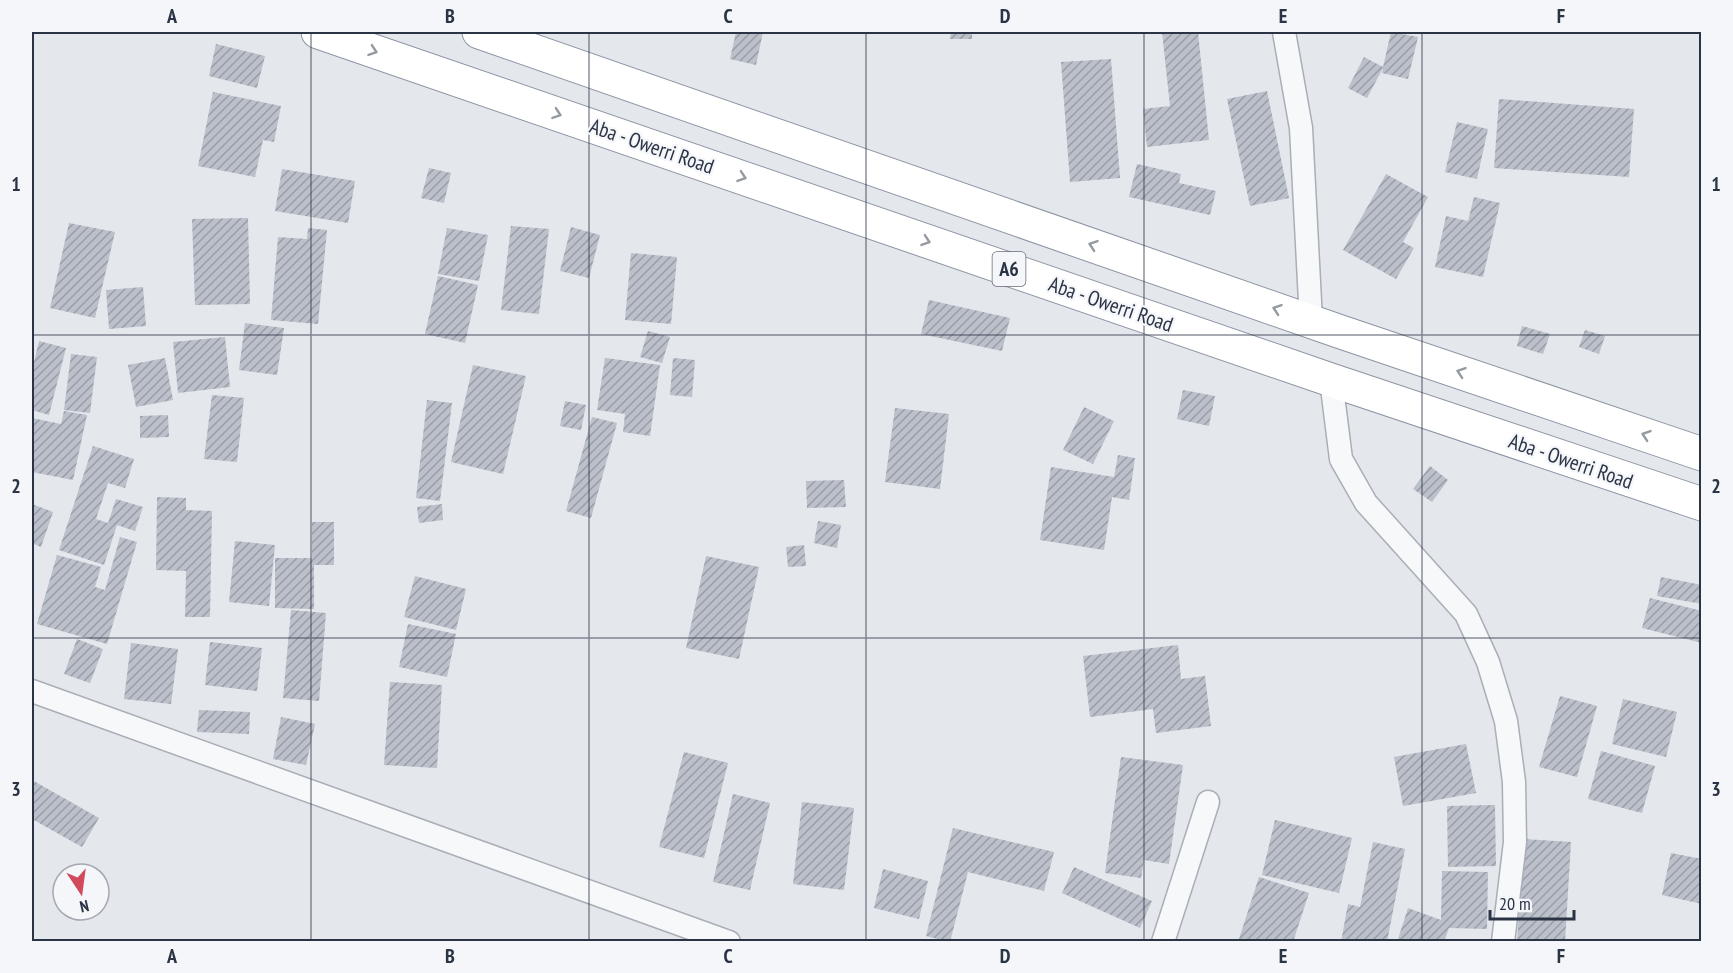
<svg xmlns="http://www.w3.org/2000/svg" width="1733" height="973" font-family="'PT Sans Narrow',sans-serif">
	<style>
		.building { fill: url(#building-hatch) }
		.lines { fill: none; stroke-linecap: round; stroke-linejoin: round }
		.minor-casing { stroke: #a9aeb7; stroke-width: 25 }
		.trunk-casing { stroke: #8b94a3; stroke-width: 35 }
		.minor { stroke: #f7f8fa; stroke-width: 22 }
		.trunk { stroke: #fff; stroke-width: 33 }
		.oneway { stroke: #959aa2 }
		.grid { fill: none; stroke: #2b3445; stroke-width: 1.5; stroke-opacity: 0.55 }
		.labels { text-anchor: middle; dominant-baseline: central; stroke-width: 4.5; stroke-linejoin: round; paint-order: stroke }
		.shield { fill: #f4f6f9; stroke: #676e7b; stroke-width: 1.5 }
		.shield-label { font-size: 20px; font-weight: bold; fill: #2b3445 }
		.street-label { font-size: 21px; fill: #2b3445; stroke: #f4f6f9 }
		.neatline { fill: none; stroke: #2b3445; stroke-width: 2 }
		.grid-label { font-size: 20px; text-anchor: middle; font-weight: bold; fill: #2b3445 }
	</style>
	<defs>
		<pattern id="building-hatch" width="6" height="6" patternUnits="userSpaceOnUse" patternTransform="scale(1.5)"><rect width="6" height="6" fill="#bbc0ca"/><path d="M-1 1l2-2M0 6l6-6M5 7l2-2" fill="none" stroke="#989da6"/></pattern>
	</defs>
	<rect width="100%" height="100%" fill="#e4e7ec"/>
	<g class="building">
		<polygon points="736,32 763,32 756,65 730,59"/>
		<polygon points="951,32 972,32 972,39 950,39"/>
		<polygon points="1162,32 1198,32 1209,140 1147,147 1143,109 1170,106"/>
		<polygon points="1391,32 1418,37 1408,79 1382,73 1383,68 1367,98 1348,88 1364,57 1383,67"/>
		<polygon points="216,44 265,56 257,88 209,76"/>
		<polygon points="1111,59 1120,178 1070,182 1061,62"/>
		<polygon points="1267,91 1289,198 1250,206 1227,99"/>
		<polygon points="213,92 281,106 274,142 263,140 255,177 198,166"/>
		<polygon points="1499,99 1634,109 1629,177 1494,168"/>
		<polygon points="1457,122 1488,129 1477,179 1445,172"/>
		<polygon points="1137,164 1181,174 1179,183 1216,191 1210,215 1129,197"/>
		<polygon points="429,168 451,173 444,203 421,198"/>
		<polygon points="282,169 355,181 348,223 275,211"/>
		<polygon points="1386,174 1428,197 1403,242 1414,248 1396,279 1343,250"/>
		<polygon points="1474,197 1500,203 1483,277 1435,267 1446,216 1468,221"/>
		<polygon points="248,218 250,304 195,305 192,219"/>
		<polygon points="69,223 115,232 95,318 50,308"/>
		<polygon points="511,226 549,229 539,314 501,310"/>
		<polygon points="571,227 600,235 589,278 560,271"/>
		<polygon points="308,228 327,230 318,324 271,320 278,237 307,239"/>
		<polygon points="447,228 488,235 479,281 438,274"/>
		<polygon points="631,253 677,257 671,324 625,320"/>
		<polygon points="438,276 478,285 465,343 425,334"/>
		<polygon points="143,287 146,326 109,329 106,290"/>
		<polygon points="929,300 1010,318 1002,351 921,334"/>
		<polygon points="245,323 284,328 277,375 239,370"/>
		<polygon points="1522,326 1550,334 1543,354 1517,346"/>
		<polygon points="1585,330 1605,336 1599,354 1579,347"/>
		<polygon points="648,331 670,337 662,363 640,357"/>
		<polygon points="225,337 230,387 178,393 173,342"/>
		<polygon points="39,341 66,348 49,415 32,410 32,371"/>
		<polygon points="71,354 97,357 90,413 64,410"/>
		<polygon points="165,358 173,400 136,407 128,365"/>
		<polygon points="605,358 660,365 650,436 623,432 625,414 597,410"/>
		<polygon points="673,358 695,360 692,397 670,395"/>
		<polygon points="473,365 526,376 503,474 451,462"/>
		<polygon points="1183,390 1215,396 1209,426 1177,419"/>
		<polygon points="212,395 244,398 237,462 204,459"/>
		<polygon points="427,400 452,403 440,501 416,498"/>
		<polygon points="565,401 586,405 581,430 560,426"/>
		<polygon points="1084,407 1114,421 1093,464 1063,450"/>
		<polygon points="895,408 949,414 940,489 885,482"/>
		<polygon points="64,411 87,415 73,480 32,472 32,418 61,424"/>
		<polygon points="168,415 169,437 140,438 140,416"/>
		<polygon points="592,417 617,423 591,518 566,511"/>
		<polygon points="93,446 134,459 125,488 108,483 96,519 108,523 116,499 143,507 135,531 117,525 104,565 59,550"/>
		<polygon points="1118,455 1135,458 1129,500 1112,497 1104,550 1040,540 1051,467 1114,477"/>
		<polygon points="1430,466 1448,480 1432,502 1413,489"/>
		<polygon points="844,480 846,507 807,508 806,481"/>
		<polygon points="157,497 186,498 186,510 212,511 210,617 185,617 186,571 156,570"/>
		<polygon points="32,504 53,512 41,547 32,543"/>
		<polygon points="442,504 443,520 419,523 417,507"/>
		<polygon points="818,521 841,525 837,548 814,543"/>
		<polygon points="312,522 334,522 334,565 314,565 314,609 275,608 275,558 312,558"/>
		<polygon points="120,537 137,542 107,644 37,624 57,555 101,567 95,587 105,590"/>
		<polygon points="235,541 275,545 269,606 229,602"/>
		<polygon points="804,545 806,566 788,567 786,547"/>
		<polygon points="706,556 759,567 739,659 686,648"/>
		<polygon points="415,576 466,589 456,630 404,617"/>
		<polygon points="1661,577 1702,585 1702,604 1657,596"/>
		<polygon points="1650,598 1702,611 1702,643 1642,628"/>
		<polygon points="291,610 326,613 319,701 283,698"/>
		<polygon points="408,624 456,634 447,677 399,667"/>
		<polygon points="77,639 103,649 90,683 64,674"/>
		<polygon points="210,642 262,648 257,691 205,685"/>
		<polygon points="131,643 178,649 171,704 124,699"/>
		<polygon points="1178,645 1181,679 1205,676 1211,726 1156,733 1153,709 1090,717 1083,656"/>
		<polygon points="390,682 442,685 437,768 384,765"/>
		<polygon points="1560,696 1597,706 1577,777 1539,767"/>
		<polygon points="1623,699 1677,712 1666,757 1612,744"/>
		<polygon points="199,710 250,712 249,734 197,732"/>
		<polygon points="281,717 315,724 306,765 273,759"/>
		<polygon points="1466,744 1476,793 1403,806 1394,757"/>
		<polygon points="1601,751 1655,766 1642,813 1588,799"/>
		<polygon points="684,752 728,763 704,858 659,847"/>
		<polygon points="1121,757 1183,765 1169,864 1144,860 1141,878 1105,873"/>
		<polygon points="32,780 99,818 82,847 32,819"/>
		<polygon points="733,794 770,803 750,890 713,882"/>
		<polygon points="802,802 854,808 844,890 793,884"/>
		<polygon points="1495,805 1496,866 1448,867 1447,806"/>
		<polygon points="1275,820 1352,838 1339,893 1262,875"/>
		<polygon points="953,828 1054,852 1044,891 968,872 950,942 926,936"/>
		<polygon points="1524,839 1571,842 1565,942 1517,942"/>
		<polygon points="1373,842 1405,849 1387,942 1341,942 1348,904 1360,907"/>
		<polygon points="1671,853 1702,859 1702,904 1662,895"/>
		<polygon points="1074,867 1152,901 1140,928 1062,893"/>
		<polygon points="883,869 928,881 919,919 874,908"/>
		<polygon points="1442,871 1488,872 1487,929 1449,928 1444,942 1397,942 1408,908 1441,920"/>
		<polygon points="1259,877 1309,893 1293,942 1238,942"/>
	</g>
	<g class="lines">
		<g class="minor-casing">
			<g id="minor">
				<polyline points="1284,32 1301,128 1311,321"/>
				<polyline points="1331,380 1341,459 1366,503 1466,614 1488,662 1506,721 1514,782 1515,842 1503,942"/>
				<polyline points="32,691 729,942"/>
				<polyline points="1163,942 1208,802"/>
			</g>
		</g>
		<g class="trunk-casing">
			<g id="trunk">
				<polyline points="318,32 1331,380 1702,504"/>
				<polyline points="479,32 1341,332 1702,454"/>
			</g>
		</g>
		<use href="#minor" class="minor"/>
		<use href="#trunk" class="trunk"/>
	</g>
	<defs><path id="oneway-chevron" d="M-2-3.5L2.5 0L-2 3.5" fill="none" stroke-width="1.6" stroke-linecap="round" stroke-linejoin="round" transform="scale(1.5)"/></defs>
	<g class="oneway">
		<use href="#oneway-chevron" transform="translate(373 51) rotate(19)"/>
		<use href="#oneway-chevron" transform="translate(557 114) rotate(19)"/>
		<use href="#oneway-chevron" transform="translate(742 177) rotate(19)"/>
		<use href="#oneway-chevron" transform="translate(926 241) rotate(19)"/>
		<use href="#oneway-chevron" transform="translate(1093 245) rotate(-161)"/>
		<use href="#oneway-chevron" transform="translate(1277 309) rotate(-161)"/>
		<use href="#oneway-chevron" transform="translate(1461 372) rotate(-161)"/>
		<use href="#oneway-chevron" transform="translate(1646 435) rotate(-161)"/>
	</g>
	<path class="grid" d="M311 32V942M589 32V942M866 32V942M1144 32V942M1422 32V942M32 335H1702M32 638H1702"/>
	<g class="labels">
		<rect class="shield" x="992.5" y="252" width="33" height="34" rx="4.5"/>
		<g class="shield-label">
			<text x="1009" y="269">A6</text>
		</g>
		<g class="street-label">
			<text transform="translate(652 146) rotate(19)">Aba - Owerri Road</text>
			<text transform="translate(1111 304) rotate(19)">Aba - Owerri Road</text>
			<text transform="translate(1571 461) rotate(19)">Aba - Owerri Road</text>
		</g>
	</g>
	<rect width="1733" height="973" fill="none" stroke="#f4f6f9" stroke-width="66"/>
	<g transform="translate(81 892) rotate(167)"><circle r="28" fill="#f4f6f9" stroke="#a4a8b1" stroke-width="1.5"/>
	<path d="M0-4.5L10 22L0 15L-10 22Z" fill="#d1495b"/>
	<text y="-9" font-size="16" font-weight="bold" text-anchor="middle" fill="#2b3445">N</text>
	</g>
	<path d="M1490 910v9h84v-9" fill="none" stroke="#2b3445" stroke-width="3"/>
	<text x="1499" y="910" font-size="18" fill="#2b3445" stroke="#f4f6f9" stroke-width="4.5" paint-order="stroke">20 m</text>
	<rect x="33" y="33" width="1667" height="907" class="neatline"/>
	<g class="grid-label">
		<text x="172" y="23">A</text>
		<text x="450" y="23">B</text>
		<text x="728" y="23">C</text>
		<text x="1005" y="23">D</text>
		<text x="1283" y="23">E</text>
		<text x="1561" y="23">F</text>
		<text x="16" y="191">1</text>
		<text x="1716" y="191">1</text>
		<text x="16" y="493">2</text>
		<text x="1716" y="493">2</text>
		<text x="16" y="796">3</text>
		<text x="1716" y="796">3</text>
		<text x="172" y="963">A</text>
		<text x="450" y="963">B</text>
		<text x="728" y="963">C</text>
		<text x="1005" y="963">D</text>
		<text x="1283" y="963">E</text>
		<text x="1561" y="963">F</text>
	</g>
</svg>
